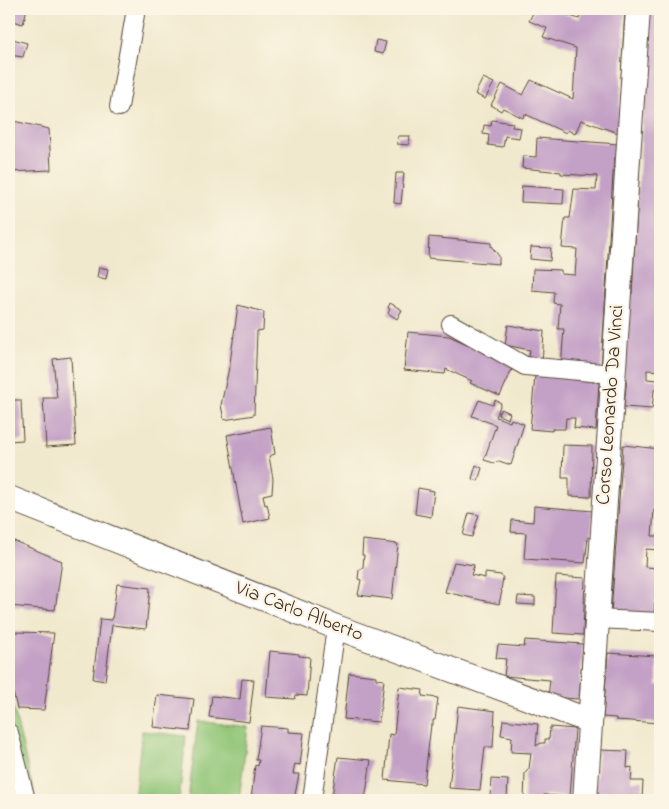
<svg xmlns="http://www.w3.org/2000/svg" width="669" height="809" font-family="'Indie Flower',sans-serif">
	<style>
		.green { fill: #92c678; stroke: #66784b }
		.building { fill: #c3a0c6 }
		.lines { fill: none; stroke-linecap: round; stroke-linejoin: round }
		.street-casing { stroke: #564738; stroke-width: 20 }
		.secondary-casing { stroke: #564738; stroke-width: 26 }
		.street { stroke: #fff; stroke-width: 18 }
		.secondary { stroke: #fff; stroke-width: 24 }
		.labels { text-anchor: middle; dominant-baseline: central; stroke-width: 5; stroke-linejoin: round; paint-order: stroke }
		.street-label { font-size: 20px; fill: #3b2a1e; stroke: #fcf5e5 }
	</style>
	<rect width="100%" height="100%" fill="#fcf5e5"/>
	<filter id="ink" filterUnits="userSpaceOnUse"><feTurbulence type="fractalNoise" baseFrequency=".02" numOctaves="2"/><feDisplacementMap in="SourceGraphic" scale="10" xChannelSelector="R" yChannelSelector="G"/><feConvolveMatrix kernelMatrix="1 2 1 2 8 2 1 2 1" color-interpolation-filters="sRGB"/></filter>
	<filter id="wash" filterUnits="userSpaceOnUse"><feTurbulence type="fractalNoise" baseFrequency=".0096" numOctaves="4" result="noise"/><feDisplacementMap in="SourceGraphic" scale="20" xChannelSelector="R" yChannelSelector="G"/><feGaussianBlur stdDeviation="1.12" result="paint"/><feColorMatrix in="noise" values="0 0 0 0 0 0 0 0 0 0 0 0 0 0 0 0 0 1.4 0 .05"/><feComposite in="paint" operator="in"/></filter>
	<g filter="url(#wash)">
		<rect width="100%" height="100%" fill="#f1e9cd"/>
		<g class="green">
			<polygon points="9,689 32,786 35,800 9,800"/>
			<polygon points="198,721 248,727 239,800 188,800"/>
			<polygon points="142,731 186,736 179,800 134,800"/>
		</g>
		<g id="blocks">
			<g class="building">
				<polygon points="9,9 27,9 23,24 9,20"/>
				<polygon points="535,9 550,9 579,19 583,9 625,9 618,133 581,120 575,134 568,130 566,133 525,114 523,118 503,108 501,111 491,105 502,84 523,95 531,80 573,99 576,48 543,37 547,28 529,21"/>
				<polygon points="649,9 660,9 660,371 647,370 647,379 658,380 657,389 654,390 652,409 624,407 627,378 624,378 629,294 632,294"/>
				<polygon points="9,38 27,43 23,57 9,55"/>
				<polygon points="376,40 386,42 383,54 374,52"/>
				<polygon points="483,78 494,83 485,99 475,94"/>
				<polygon points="9,120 49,129 51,170 9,172"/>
				<polygon points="492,120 513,123 512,127 521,128 519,138 505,136 503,147 488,145 489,135 483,134 484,125 491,126"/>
				<polygon points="398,136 410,136 409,145 397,144"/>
				<polygon points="537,138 618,144 617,159 614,158 601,370 561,367 564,329 558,329 560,304 553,303 554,292 532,290 533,269 561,270 561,274 575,275 577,249 562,248 565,218 570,218 574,189 596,190 597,176 561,174 561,172 522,168 523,156 536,157"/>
				<polygon points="396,173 404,173 401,204 394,203"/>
				<polygon points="522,186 564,189 563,204 521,202"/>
				<polygon points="429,237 491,243 491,246 499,256 499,264 428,258"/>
				<polygon points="531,247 551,248 550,261 530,259"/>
				<polygon points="99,267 108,269 106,279 97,277"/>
				<polygon points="390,303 402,310 397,319 388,313 390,309 388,308"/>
				<polygon points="238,305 264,312 263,330 257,331 254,415 224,420 221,405 230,363"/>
				<polygon points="508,325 544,331 542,365 528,363 530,350 505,345"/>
				<polygon points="408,332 449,336 514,365 500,396 470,383 472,381 446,369 445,374 404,370"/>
				<polygon points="71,357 76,445 46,447 43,398 57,398 53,359"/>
				<polygon points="535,376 599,382 596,430 574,428 575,418 566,418 565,429 552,429 552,431 530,429"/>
				<polygon points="9,400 21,400 23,440 9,441"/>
				<polygon points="479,400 493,405 495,400 501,403 496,417 510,422 511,419 524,424 511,465 499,461 494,463 484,460 496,425 472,416"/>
				<polygon points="501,409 510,413 508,419 498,415"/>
				<polygon points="271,427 275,454 269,456 273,479 272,493 263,495 265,505 267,504 270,518 243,524 227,435"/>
				<polygon points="563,445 592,446 591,497 569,496 569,478 562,478"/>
				<polygon points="623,445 660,449 660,467 658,467 656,494 660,495 660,511 654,510 652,536 660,536 660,550 646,549 645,567 658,568 657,577 660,577 658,602 655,602 654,617 611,613"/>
				<polygon points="476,465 482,468 478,481 472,479"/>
				<polygon points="418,488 434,491 431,517 415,514"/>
				<polygon points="534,506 593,511 591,538 588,537 585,563 524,559 526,533 511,532 512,520 533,522"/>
				<polygon points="469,513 479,515 472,537 463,535"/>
				<polygon points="9,539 62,561 55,610 9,606"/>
				<polygon points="363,540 398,544 392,599 358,595 361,580 358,579 359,570 363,567 364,555 362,555"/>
				<polygon points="454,562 474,565 471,575 485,578 485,573 501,575 503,578 501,590 502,591 499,604 445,592"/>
				<polygon points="556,576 585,578 583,635 553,633"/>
				<polygon points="117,584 150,588 146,629 112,625 105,681 93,679 100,619 112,620"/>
				<polygon points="518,596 535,597 535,605 517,604"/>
				<polygon points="15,632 54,633 44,710 17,709 9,674 9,637"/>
				<polygon points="525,640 583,644 579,699 548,697 550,680 504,676 506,659 496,658 498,645 524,647"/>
				<polygon points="270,651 299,654 299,656 310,657 307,696 296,695 295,699 266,697"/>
				<polygon points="608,653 657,656 657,685 660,686 660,723 616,720 616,718 603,717"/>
				<polygon points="349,673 376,676 376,679 384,680 379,722 344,719"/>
				<polygon points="242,679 254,680 249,722 209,717 212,696 240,699"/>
				<polygon points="399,687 423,690 422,696 438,698 435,720 433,720 433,725 431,725 424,784 385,780 389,734 394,735"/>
				<polygon points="157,695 194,699 190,731 153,727"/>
				<polygon points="458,706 495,711 493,747 485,747 480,790 449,788"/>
				<polygon points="503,720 538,724 536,746 541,743 545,743 545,739 549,739 550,727 575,729 570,797 544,795 543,800 524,800 525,773 529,769 531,753 511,752 512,737 501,735"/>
				<polygon points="261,726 288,728 288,732 304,733 300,765 295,764 293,774 299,774 294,800 251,800 255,765 258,766 259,760 256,760"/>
				<polygon points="598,750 628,751 627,768 632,767 631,781 643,781 642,800 595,800"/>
				<polygon points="338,757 371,760 365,800 332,796"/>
				<polygon points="491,779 508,780 507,799 490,798"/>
			</g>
		</g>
	</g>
	<g filter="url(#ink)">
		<use href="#blocks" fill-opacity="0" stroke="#564738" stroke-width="1"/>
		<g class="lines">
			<g class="street-casing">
				<g id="street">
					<polyline points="119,107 136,9"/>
					<polyline points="451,324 525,366 613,374"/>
					<polyline points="597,619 660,622"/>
					<polyline points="9,733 26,800"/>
					<polyline points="312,800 336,627"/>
				</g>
			</g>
			<g class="secondary-casing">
				<g id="secondary">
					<polyline points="9,498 336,627 590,721"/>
					<polyline points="585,800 638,9"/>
				</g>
			</g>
			<use href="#street" class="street"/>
			<use href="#secondary" class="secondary"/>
		</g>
	</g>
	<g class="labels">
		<g class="street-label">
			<text transform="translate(611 405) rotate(-86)">Corso Leonardo Da Vinci</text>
			<text transform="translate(299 612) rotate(21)">Via Carlo Alberto</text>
		</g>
	</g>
	<rect width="669" height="809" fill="none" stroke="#fcf5e5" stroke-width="30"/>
</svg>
